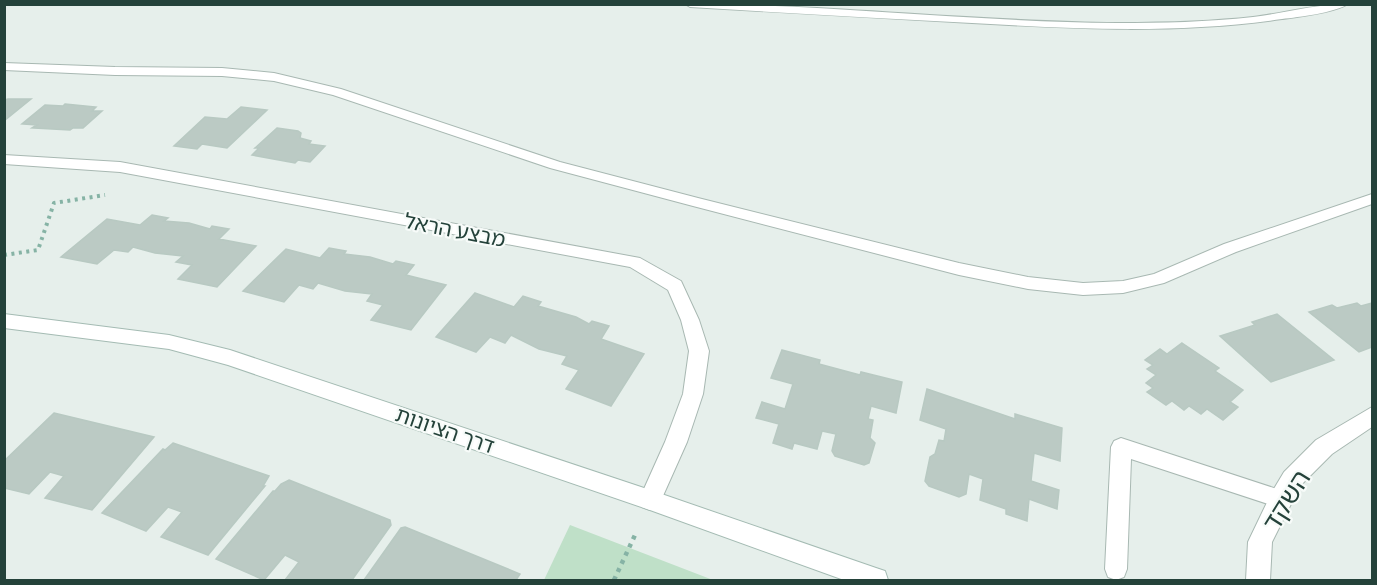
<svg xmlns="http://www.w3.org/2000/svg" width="1377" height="585" font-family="'PT Sans Narrow','Noto Sans Hebrew',sans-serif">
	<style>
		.green { fill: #bfe0c8 }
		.building { fill: #bbcac4; stroke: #b8c9c2; stroke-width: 1.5 }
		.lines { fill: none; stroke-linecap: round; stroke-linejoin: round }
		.lane-casing { stroke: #a8b8b2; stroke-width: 2 }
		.street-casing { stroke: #a8b8b2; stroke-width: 2 }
		.secondary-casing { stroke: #a4bbb3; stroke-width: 2 }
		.path-far1 { stroke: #86b3a5; stroke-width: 4; stroke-dasharray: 3 4.5; stroke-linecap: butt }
		.path { stroke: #86b3a5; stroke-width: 4.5; stroke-dasharray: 4 5; stroke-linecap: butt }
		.lane { fill: #fff; fill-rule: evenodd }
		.street { fill: #fff; fill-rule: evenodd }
		.secondary { fill: #fff; fill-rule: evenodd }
		.labels { text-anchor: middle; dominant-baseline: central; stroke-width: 4.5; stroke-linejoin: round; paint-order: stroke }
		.street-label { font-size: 21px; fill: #24423a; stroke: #f7fbf9 }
		.near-street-label { font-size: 26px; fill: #24423a; stroke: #f7fbf9 }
	</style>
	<rect width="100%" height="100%" fill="#e6efeb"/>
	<polygon class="green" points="570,525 713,580 544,580"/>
	<g class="building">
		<polygon points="8,99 31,99 4,121 4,100"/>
		<polygon points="65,104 96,107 92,111 102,111 83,128 73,128 70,130 32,128 37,125 22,124 45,105 63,106"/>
		<polygon points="241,107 267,110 227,148 202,144 197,149 174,146 205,117 227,119"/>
		<polygon points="277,128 298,131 301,133 300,138 311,141 309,144 325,146 310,162 298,160 295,163 252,155 259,148 255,148"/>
		<polygon points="152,215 168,218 164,221 189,223 210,229 212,226 229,229 219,239 256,246 217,287 178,279 192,265 176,262 183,256 155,253 133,247 128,252 114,250 97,264 61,257 107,219 140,225"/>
		<polygon points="329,248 346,251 344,254 370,257 393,264 396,261 414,265 406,275 446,285 411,330 371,320 383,305 367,301 372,294 345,291 318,283 313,289 299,285 284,302 243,291 286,249 320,258"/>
		<polygon points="475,293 514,307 523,296 541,302 538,306 576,317 589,324 592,321 609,326 601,339 644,354 611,406 566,389 579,370 562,364 567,356 539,349 511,335 505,343 490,337 476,352 436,337"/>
		<polygon points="1357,303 1361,306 1372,303 1372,347 1359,352 1309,312 1332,305 1337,308"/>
		<polygon points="1277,314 1334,360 1271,382 1220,336 1255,325 1252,322"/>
		<polygon points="1182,343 1219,368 1215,371 1243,390 1230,402 1238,407 1223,420 1207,409 1201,414 1189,406 1184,410 1172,401 1166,405 1147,392 1153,388 1146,383 1156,375 1147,369 1153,365 1145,360 1160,349 1167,354"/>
		<polygon points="782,350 820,360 819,364 860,375 861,372 902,382 896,413 871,406 868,419 873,420 870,438 875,443 869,463 864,465 835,456 832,451 836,434 822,431 817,449 794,443 792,449 773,443 779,424 756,418 762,402 785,409 793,384 771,378"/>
		<polygon points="927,389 1015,419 1015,414 1062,428 1060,461 1034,453 1031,481 1059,490 1057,509 1029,499 1027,521 1006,514 1006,509 980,500 983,479 969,474 966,494 959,497 929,486 925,481 930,457 935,454 939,440 944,441 946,429 920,420"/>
		<polygon points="54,413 154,437 92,510 45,498 64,476 50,472 29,494 4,488 4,461"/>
		<polygon points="173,443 269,476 263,486 265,486 208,555 161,537 182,512 168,507 146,531 102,513 163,449 165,450"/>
		<polygon points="289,480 390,520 391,525 352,580 285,580 299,562 285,555 264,580 216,559 273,491 275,491 281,484"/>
		<polygon points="405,527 520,574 516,580 364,580 401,528"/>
	</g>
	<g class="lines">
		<g class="lane-casing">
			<g id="lane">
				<path d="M685 4C829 4 973 22 1117 23 1162 23 1208 22 1253 17 1285 13 1316 4 1348 4 1334 13 1299 17 1282 19 1179 34 1076 29 972 23 878 18 784 13 690 7Z"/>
				<polygon points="4,63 115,67 222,68 274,73 341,89 560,162 698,198 959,263 1028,277 1083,283 1123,281 1154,274 1224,244 1372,194 1372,204 1236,252 1164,283 1123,293 1083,295 1028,289 959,275 693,206 550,168 333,95 274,81 222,76 115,75 4,70"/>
				<polygon points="1121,438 1280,490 1287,492 1290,499 1287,506 1280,508 1131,459 1127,569 1124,577 1116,580 1108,577 1105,569 1111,447 1114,441"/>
			</g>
		</g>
		<g class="street-casing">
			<g id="street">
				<polygon points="4,155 120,162 640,258 681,281 699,320 709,351 703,394 687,442 658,507 650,510 642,507 639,500 665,442 683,394 689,351 681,320 668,290 630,267 120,172 4,164"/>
				<polygon points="1372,407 1372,427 1332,454 1300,486 1272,542 1270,580 1246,580 1248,542 1272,492 1284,472 1316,440"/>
			</g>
		</g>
		<g class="secondary-casing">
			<polygon id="secondary" points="4,314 169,335 230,350 650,490 876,568 885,571 888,580 844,580 650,510 228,365 169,349 4,328"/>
		</g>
		<polyline class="path-far1" points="4,255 38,250 54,203 105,195"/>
		<polyline class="path" points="614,580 635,535"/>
		<use href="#lane" class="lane"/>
		<use href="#street" class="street"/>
		<use href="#secondary" class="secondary"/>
	</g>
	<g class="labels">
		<g class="street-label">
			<text transform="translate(455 230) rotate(11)">מבצע הראל</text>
			<text transform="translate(445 430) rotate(19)">דרך הציונות</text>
		</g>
		<g class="near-street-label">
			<text transform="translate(1286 500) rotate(-58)">השקד</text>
		</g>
	</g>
	<rect width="1377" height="585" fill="none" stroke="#24423a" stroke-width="12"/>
</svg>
